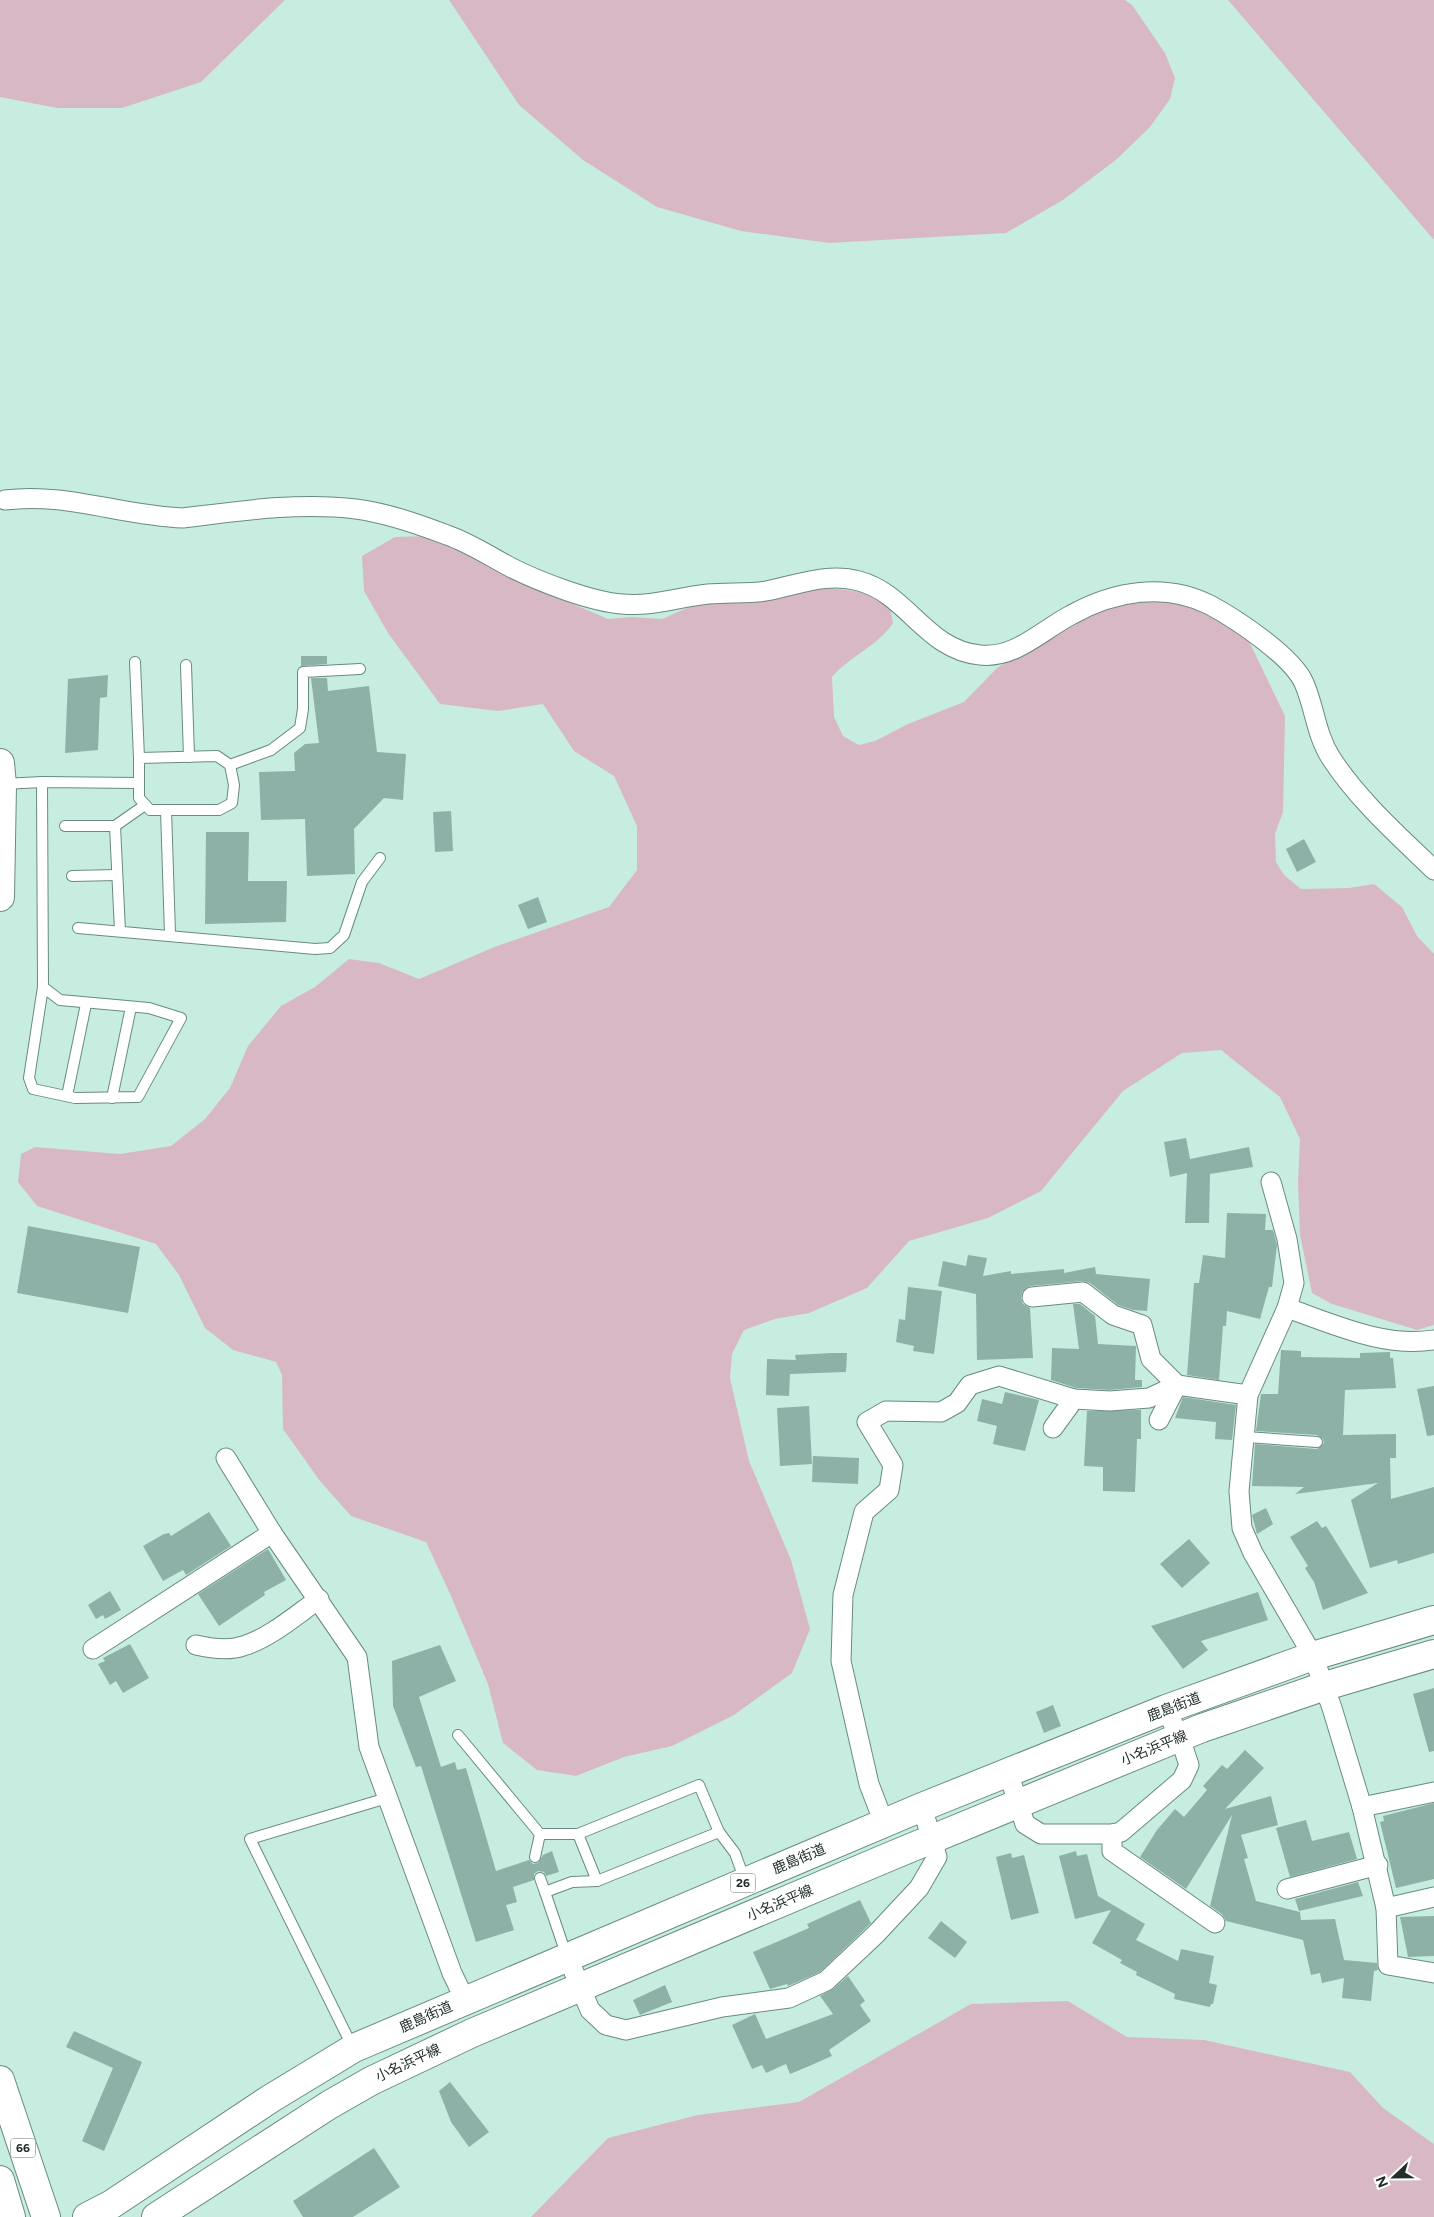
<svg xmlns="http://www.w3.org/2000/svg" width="1434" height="2217" font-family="Figtree,'Noto Sans JP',sans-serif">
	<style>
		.green { fill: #d9b8c6 }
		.building { fill: #8db1a6 }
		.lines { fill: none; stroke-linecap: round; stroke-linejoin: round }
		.lane-casing { stroke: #688b80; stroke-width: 12 }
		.street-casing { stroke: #688b80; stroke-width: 21 }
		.primary-casing { stroke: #688b80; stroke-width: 30 }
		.lane { stroke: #fff; stroke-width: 10 }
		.street { stroke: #fff; stroke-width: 19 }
		.primary { stroke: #fff; stroke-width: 28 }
		.labels { text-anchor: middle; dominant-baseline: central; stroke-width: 4; stroke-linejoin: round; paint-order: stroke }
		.shield { fill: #fff; stroke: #636d6a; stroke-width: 1 }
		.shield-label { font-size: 12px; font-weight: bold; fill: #202f2a }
		.street-label { font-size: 14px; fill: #202f2a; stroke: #fff }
	</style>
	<rect width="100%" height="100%" fill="#c7ede1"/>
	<g class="green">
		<polygon points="0,0 285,0 201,82 122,108 57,108 0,97"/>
		<polygon points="449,0 1125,0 1132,5 1165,53 1175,78 1170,99 1150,127 1117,159 1063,200 1006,233 829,243 741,231 657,207 583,160 519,105"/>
		<polygon points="1228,0 1434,0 1434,240"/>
		<path d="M429 536 550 594 608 619 632 617 662 619 694 605 744 601 821 587 862 592 890 607 893 623C877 647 851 655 832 677L834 717 843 736 859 745 875 741 908 724 964 702 997 668 1077 620 1134 600H1183L1245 633 1285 716 1283 812 1275 834 1276 862 1284 875 1301 889 1349 888 1374 884 1402 907 1417 936 1434 954V1325L1417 1330 1332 1304 1312 1293 1300 1235 1298 1182 1300 1139 1280 1097 1221 1050 1182 1053 1123 1091 1041 1191 988 1218 909 1241 867 1288 809 1313 775 1319 744 1330 732 1354 730 1378 749 1461 791 1560 810 1629 792 1673 734 1715 672 1746 624 1757 576 1776 537 1770 503 1743 488 1684 451 1596 426 1542 351 1516 320 1481 283 1429 282 1375 276 1362 233 1350 205 1328 179 1275 156 1244 37 1206 18 1182 21 1154 35 1147 120 1154 171 1146 205 1119 230 1088 248 1046 281 1006 315 987 349 959 379 963 419 979 497 946 609 907 637 870V826L614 776 574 751 543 704 498 711 440 704 388 633 364 591 362 556 395 537Z"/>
		<polygon points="1068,2001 1127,2037 1204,2040 1350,2072 1383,2108 1434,2144 1434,2217 531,2217 608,2138 698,2115 799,2102 971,2004"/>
	</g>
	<g class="building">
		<polygon points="301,656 327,656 327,664 301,666"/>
		<polygon points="108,675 107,697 100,698 98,750 65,753 68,679"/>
		<polygon points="311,678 327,678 328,691 369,686 377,752 406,754 403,800 384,798 354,829 355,874 307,876 305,819 261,820 259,772 295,771 294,753 305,744 319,743"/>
		<polygon points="451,811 453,851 435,852 433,812"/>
		<polygon points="206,832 249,832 248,881 287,881 286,922 205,924"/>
		<polygon points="1304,839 1316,862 1297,872 1286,849"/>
		<polygon points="538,897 547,922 528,929 518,905"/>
		<polygon points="1186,1138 1190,1159 1249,1147 1253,1167 1210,1174 1209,1223 1185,1223 1187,1173 1170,1177 1164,1142"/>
		<polygon points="1227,1213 1266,1214 1265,1230 1273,1230 1277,1245 1272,1287 1269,1287 1260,1319 1227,1311 1226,1326 1223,1326 1219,1380 1187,1375 1194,1283 1199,1283 1203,1255 1225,1258"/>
		<polygon points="28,1226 140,1247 128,1313 17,1293"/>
		<polygon points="968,1255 987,1258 983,1276 1011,1271 1011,1274 1064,1269 1064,1273 1095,1267 1096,1274 1150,1279 1147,1311 1133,1310 1118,1305 1090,1283 1083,1281 1030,1286 1022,1292 1021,1298 1023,1304 1030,1308 1033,1358 977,1360 976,1294 938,1286 943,1261 966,1266"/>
		<polygon points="908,1287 942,1291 934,1354 913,1351 914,1346 896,1342 899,1319 905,1320"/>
		<polygon points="1073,1304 1080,1304 1095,1316 1098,1344 1136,1346 1135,1380 1142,1380 1142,1387 1110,1390 1076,1388 1051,1380 1052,1348 1079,1349"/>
		<polygon points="1281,1350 1301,1351 1301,1357 1360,1358 1360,1353 1390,1352 1390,1358 1393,1358 1396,1388 1345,1390 1343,1435 1396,1434 1396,1458 1390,1458 1391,1499 1434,1487 1434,1553 1398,1564 1397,1560 1370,1568 1351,1500 1378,1483 1295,1494 1304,1487 1252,1486 1255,1444 1317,1449 1324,1443 1323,1439 1317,1435 1256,1431 1261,1394 1278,1394"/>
		<polygon points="832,1353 847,1353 846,1372 790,1374 789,1396 766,1395 767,1359 796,1360 795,1355"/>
		<polygon points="1434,1386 1434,1435 1427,1436 1417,1389"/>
		<polygon points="1005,1392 1039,1400 1025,1451 993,1444 997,1426 977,1421 982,1399 1002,1404"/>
		<polygon points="1183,1397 1236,1405 1232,1440 1215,1439 1216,1422 1175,1418"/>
		<polygon points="809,1406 812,1464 780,1466 777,1408"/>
		<polygon points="1141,1410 1141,1439 1137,1439 1135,1492 1103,1491 1103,1467 1084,1466 1087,1411"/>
		<polygon points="813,1456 859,1458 858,1484 812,1482"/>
		<polygon points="1266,1508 1273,1524 1257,1534 1252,1515"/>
		<polygon points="209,1512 231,1546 186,1575 183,1570 163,1581 143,1546 164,1534 169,1533 171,1536"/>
		<polygon points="1317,1521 1322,1528 1326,1526 1368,1593 1323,1610 1314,1582 1305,1568 1308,1566 1290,1537"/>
		<polygon points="1189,1539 1210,1563 1182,1588 1160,1564"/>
		<polygon points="268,1549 286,1580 264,1592 265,1595 219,1626 198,1594"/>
		<polygon points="110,1591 121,1610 105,1619 103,1615 96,1619 88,1605"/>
		<polygon points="1258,1592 1268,1620 1201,1641 1208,1650 1183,1669 1151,1626"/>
		<polygon points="130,1644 149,1678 123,1693 116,1681 110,1685 98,1664 105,1661 103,1658"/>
		<polygon points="440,1645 456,1681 419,1697 441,1767 455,1762 457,1770 466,1768 496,1871 529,1860 533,1864 538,1863 543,1855 552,1851 559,1872 546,1876 544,1872 538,1871 534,1874 534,1880 513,1887 517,1902 506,1905 514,1930 476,1942 421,1766 416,1767 393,1706 392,1661"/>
		<polygon points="1434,1688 1434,1751 1429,1752 1413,1694"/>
		<polygon points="1053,1705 1061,1726 1044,1733 1036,1712"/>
		<polygon points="1245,1750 1264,1768 1225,1809 1271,1796 1278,1825 1241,1835 1248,1858 1244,1859 1256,1901 1300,1912 1301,1920 1335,1919 1344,1960 1377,1963 1378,1970 1374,1971 1371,2001 1342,1998 1344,1978 1322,1983 1320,1973 1311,1975 1303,1940 1226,1921 1222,1914 1210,1906 1232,1815 1186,1889 1140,1857 1157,1830 1175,1809 1184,1817 1207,1790 1203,1786 1222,1765 1227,1769"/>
		<polygon points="1434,1803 1434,1879 1396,1888 1380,1822 1384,1821 1383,1816"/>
		<polygon points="1306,1820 1312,1841 1349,1832 1357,1859 1290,1877 1276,1828"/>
		<polygon points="1076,1851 1077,1856 1087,1854 1098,1896 1145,1924 1136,1940 1178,1961 1181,1949 1214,1956 1209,1983 1217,1985 1213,2004 1211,2004 1210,2007 1174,1999 1175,1994 1136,1975 1137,1972 1120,1963 1122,1960 1092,1943 1111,1910 1075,1919 1059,1856"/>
		<polygon points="1011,1853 1012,1858 1024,1855 1039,1913 1011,1920 996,1857"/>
		<polygon points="1358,1882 1363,1896 1299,1911 1295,1899"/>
		<polygon points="860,1900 871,1923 868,1926 820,1972 788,1986 787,1984 770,1989 753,1952 809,1928 807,1924"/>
		<polygon points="1434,1916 1434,1956 1408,1957 1400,1917"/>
		<polygon points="941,1921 967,1942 955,1958 928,1938"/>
		<polygon points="848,1976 865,2001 860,2005 871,2021 829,2050 832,2056 807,2067 790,2074 786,2064 766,2073 762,2065 752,2069 732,2025 755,2014 766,2039 833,2014 820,1996 833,1989"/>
		<polygon points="665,1985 672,2002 640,2015 633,2000"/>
		<polygon points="74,2031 142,2062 104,2151 82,2141 113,2068 66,2047"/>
		<polygon points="450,2082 489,2132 469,2147 451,2122 439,2091"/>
		<polygon points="374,2148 400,2187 353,2217 303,2217 293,2201"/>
	</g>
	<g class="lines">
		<g class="lane-casing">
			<g id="lane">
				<polyline points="135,662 139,758"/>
				<polyline points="186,665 189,757"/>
				<polygon points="217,756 230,765 234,785 232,803 219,810 150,810 139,798 139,758"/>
				<polyline points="230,765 271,750 300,728 303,709 303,672 360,669"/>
				<polyline points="42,782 43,987 60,1000 149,1008 181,1018 138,1097 75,1098 33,1089 29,1078 43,987"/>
				<polyline points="3,784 42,782 138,783"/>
				<polyline points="166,810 170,934"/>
				<polyline points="65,826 115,826"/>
				<polyline points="72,876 117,875"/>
				<polyline points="78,928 315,949 330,948 344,935 362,882 380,858"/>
				<polyline points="120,931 115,826 145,805"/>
				<polyline points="67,1096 86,1004"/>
				<polyline points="112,1098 131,1007"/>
				<polyline points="1246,1437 1317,1442"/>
				<polyline points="458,1735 540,1834 535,1857"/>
				<polyline points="540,1834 578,1834"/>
				<polyline points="540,1878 545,1892"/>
				<polyline points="597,1881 578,1834 699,1785 719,1832"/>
				<polyline points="567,1957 545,1892 572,1882 597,1881 719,1832 735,1853 745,1881"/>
				<polyline points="353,2048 250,1839 387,1798"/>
			</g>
		</g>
		<g class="street-casing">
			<g id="street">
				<path d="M5 500C66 492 122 516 183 518 240 511 298 502 356 509 387 513 418 524 447 535 470 543 491 557 512 568 540 582 592 602 622 604 652 607 679 597 708 594 727 592 748 594 766 591 798 585 827 572 859 581 908 594 926 650 980 655 1015 659 1042 630 1071 615 1114 591 1165 582 1210 605 1236 619 1292 656 1304 683 1315 708 1316 735 1331 758 1359 801 1398 835 1434 870"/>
				<polyline points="1271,1182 1287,1239 1294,1283 1287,1308 1248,1395 1239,1491 1242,1528 1253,1553 1313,1656 1332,1708 1362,1807 1386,1908 1434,1897"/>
				<polyline points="1032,1297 1083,1292 1113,1315 1142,1325 1151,1359 1177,1385 1159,1420"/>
				<path d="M1287 1308C1334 1324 1384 1348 1434 1340"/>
				<polyline points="1053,1428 1074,1399"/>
				<polyline points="226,1458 272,1533 357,1657 369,1747 452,1973 465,2000"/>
				<path d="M196 1645C209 1648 229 1651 243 1646 270 1638 296 1615 319 1599"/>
				<polyline points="93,1649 272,1533"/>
				<polyline points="1008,1772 1025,1824 1041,1834 1112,1834 1121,1832 1182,1780 1189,1765 1180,1738 1166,1709"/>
				<polyline points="1362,1807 1434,1792"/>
				<polyline points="884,1823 869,1784 841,1661 843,1595 864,1512 889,1490 893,1465 867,1422 886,1411 941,1412 957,1403 970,1385 999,1376 1074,1399 1110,1401 1149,1398 1177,1385 1248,1395"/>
				<polyline points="1112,1834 1112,1851 1215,1923"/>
				<polyline points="1287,1889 1378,1865"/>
				<polyline points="1386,1908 1388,1965 1434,1973"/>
				<polyline points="568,1958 590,2010 606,2025 626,2030 722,2007 789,1998 826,1981 876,1934 919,1888 937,1857 922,1807"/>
			</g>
		</g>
		<g class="primary-casing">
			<g id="primary">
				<polyline points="0,763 2,785 0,897"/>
				<polyline points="0,2080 46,2217"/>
				<polyline points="0,2180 11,2217"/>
				<polyline points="87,2217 112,2204 270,2099 354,2048 922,1807 1166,1709 1313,1656 1434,1620"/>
				<polyline points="156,2217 329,2105 371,2081 472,2033 891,1856 1202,1728 1325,1686 1434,1654"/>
			</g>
		</g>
		<use href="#lane" class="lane"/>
		<use href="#street" class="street"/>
		<use href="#primary" class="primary"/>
	</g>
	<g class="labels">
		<g class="shield">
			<rect x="730.5" y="1873.5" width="25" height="19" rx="4"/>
			<rect x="10.5" y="2138.5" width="25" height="19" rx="4"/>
		</g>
		<g class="shield-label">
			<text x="743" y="1883">26</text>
			<text x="23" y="2148">66</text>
		</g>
		<g class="street-label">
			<text transform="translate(1174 1707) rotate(-21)">鹿島街道</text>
			<text transform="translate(1154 1748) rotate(-22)">小名浜平線</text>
			<text transform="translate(799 1859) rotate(-23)">鹿島街道</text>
			<text transform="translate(780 1903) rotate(-23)">小名浜平線</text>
			<text transform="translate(426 2017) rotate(-24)">鹿島街道</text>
			<text transform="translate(408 2063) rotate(-25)">小名浜平線</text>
		</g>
	</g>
	<g transform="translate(1394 2177) rotate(248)" stroke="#ffffff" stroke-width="4" paint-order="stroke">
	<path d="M0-4L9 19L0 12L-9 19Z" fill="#202f2a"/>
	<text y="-8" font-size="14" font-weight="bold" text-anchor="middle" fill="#202f2a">N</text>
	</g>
</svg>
